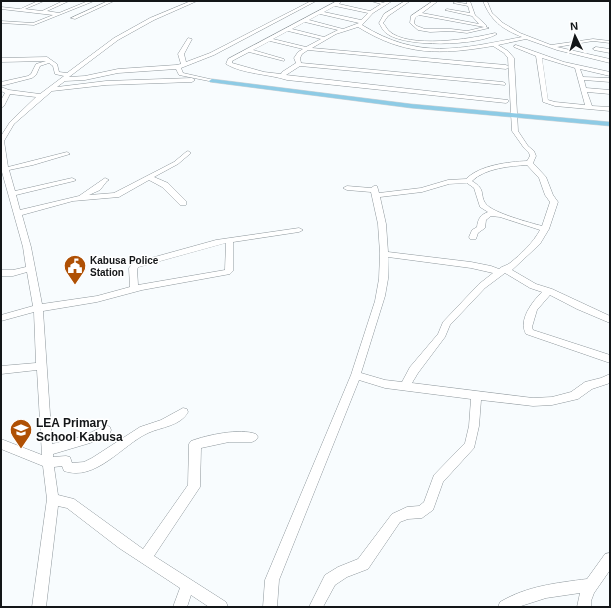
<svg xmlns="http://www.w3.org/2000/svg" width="611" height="608" font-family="Arial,sans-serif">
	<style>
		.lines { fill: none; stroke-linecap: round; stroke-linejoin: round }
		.minor-casing { stroke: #8e979c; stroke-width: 1 }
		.major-casing { stroke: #d5d5d5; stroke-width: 1 }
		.minor { fill: #fff; fill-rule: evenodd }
		.major { fill: #8ecbe5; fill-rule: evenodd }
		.labels { text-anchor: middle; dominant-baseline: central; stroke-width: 3; stroke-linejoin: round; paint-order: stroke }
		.poi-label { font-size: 10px; font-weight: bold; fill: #131618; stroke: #fff; text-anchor: start }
		.near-poi-label { font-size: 12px; font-weight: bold; fill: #131618; stroke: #fff; text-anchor: start }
	</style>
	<rect width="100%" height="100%" fill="#f8fcfe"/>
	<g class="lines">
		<g class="minor-casing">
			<g id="minor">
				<polygon points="38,1 44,1 25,9 42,11 63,1 69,1 47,11 59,13 88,1 94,1 34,25 1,23 1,21 33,23 53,15 1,9 1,7 20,9"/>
				<polygon points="108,1 114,1 75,19 71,18"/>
				<path d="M191 1H197L154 20 118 40 69 77 85 76 118 69 176 65 181 64 178 54 188 38 192 39 184 54 186 62 210 53 311 1H316L214 55 181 68 183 73 214 80V82L179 75 176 69 118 73 85 80 65 81 57 87 106 81 192 78 195 80 192 82 106 85 52 91 14 124 4 141 8 167 67 152 70 154 33 165 9 170 15 191 72 178 76 180 74 181 16 195 20 210 79 196 105 178 109 180 107 181 100 190 89 195 114 193 174 162 186 152 188 151 191 153 178 164 154 177 168 183 186 201V205H180L162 187 149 180 119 197 73 201 22 215 31 247 42 304 97 296 130 287 129 268 133 263 216 240 299 228 303 230 299 232 233 242V271L230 274 142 290 97 302 43 311 52 444 84 436 106 425 110 427 111 430 110 433 90 443 53 454V457L66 456 70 457 72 463 84 462 92 458 140 427 161 420 183 408 187 409 188 412C181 426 161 427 148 433 122 445 96 482 64 471L62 466 54 467 58 495 74 499 143 549 188 485 189 444 191 441C207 435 240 428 256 434L258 437 256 440 252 442H229L201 448 200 487 154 556 226 602 228 607H209L191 595 187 607H173L180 588 119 548 67 508 58 506 46 607H32L47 499 43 466 1 449V439L42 455 37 370 1 374V366L36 363 34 312 1 321V315L33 306 27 272 13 276H1V270H13L26 267 23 247 2 172H1V136L10 122 36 97 10 94 4 106 1 108V100L5 93 1 91V87L9 90 40 94 64 76 55 74 53 66 49 63 40 66 36 75 32 78 1 86V82L28 76 31 74 36 64 46 61 1 62V58L47 57 57 64 59 72 67 73 114 38 150 18ZM226 243 225 270 138 285 137 269 139 267Z"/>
				<path d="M337 1 341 2 339 4 370 11 381 4 371 1H378L383 3 387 1H392L373 13 362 25C419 60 459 49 522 37 502 29 491 21 483 1H487L492 13 503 23 520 33 551 45 593 39 610 41V43L593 41 557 47 610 59V63L557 50 526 39 498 45 508 51 514 58 518 131 528 146 534 151 536 156 533 163 546 177 553 195 558 202 549 229 540 244 512 270 536 284 552 289 610 316V323L577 309 550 295 537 310 532 327 533 330 610 355V363L526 334C518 320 532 302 542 292L530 288 505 273 485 288 450 325 445 337 418 373 412 383 533 398 552 397 571 392 585 382 601 378 610 374V383L592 389 578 399 552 405 533 406 481 400 479 426 474 448 443 482 433 510 422 518 408 519 400 522 368 569 347 577 335 585 323 607H309L325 575 338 567 358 559 392 514 407 507 419 506 424 502 434 475 465 443 469 426 471 399 385 388 359 380 279 580 277 607H263L265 580 351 375 375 301 379 279 380 253 378 224 371 192 347 190 343 188 347 186 371 188 374 186H377L379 193 421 188 448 180 466 179C480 165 508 162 527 161L530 156 529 153 524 148 512 131 508 58 504 53 493 46C440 55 405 56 358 27L336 34 312 48 506 65 509 67 506 69 308 50 302 54 300 58 301 63 503 82 505 83V85L300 66 286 75 508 100V102L506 103 287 80C269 74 242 74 226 64L228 59ZM335 6 368 13 361 20 324 12ZM320 14 359 23 343 29 309 20ZM305 22 338 30 324 37 292 29ZM288 31 321 39 306 47 273 39ZM270 41 303 49 298 52 294 58 296 63 282 72 281 74 264 72 232 63V61L249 52 284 61V59L253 50ZM527 165 539 178 545 195 550 202 542 226C531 223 493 213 486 204 479 195 487 190 472 181 485 168 511 166 527 165ZM467 183 474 188 480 207 488 212C480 215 478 219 477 227L472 230 469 237 470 239H476L478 233 485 228 486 220 491 216 500 217 540 230C533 243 521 254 510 263 506 266 502 266 499 269L491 266 471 262 388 252 386 224 380 197 422 192 449 184ZM388 257 471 268 493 273 479 284 443 322 438 334 410 367 402 382 385 380 361 373 385 296 388 279Z"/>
				<path d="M405 1H410L388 16 383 23C385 25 387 29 389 31 408 49 471 39 495 33L497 34C478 46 404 48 386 33 383 31 381 26 379 23L384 14Z"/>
				<path d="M433 1H438L422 13 479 24 472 16 445 10 447 9 470 13 468 6 453 3 455 2 467 4 466 1H470L475 15 486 25V27L489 28 467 33 451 31 430 32 418 30 410 23 411 16ZM419 15 484 27 467 31 451 29H425L417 26 414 23 415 18Z"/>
				<path d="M516 45 564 62 610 72V76L580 69 583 77 610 78V82L584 80 586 88 610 90V94L587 92 592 106 610 107V111L555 106 543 102 536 56 514 47V46ZM542 58 575 68 585 105 555 102 548 100Z"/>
				<polygon points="596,47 610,49 610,53 594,50 593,49"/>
				<path d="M610 553V570L594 593 591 601V607H577L580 593 546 598 518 607H498L500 602C527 586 556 583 587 579L605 554Z"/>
			</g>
		</g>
		<g class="major-casing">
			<polygon id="major" points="212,79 411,104 610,122 610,126 411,108 210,82 209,81"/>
		</g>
		<use href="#minor" class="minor"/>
		<use href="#major" class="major"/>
	</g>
	<defs>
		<g id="civic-pin" transform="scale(1.15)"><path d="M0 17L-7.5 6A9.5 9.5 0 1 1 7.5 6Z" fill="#af5004" stroke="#fff"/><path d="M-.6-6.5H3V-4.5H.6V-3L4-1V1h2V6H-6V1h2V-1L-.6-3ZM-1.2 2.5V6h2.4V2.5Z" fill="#fff"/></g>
		<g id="school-pin" transform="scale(1.15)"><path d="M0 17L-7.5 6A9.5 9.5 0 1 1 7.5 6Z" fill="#af5004" stroke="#fff"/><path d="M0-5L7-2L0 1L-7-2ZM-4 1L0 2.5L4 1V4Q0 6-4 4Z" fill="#fff"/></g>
	</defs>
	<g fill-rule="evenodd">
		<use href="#civic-pin" x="75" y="266"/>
		<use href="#school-pin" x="21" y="430"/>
	</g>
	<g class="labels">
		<g class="poi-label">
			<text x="90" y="260">Kabusa Police<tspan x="90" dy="12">Station</tspan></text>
		</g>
		<g class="near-poi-label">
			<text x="36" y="423">LEA Primary<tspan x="36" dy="14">School Kabusa</tspan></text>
		</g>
	</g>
	<rect width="611" height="608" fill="none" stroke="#131618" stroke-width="4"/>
	<g transform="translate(575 36) rotate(355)" stroke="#ffffff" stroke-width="3" paint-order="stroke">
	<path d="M0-3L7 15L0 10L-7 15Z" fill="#131618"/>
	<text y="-6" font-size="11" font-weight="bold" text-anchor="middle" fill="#131618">N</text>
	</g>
</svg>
